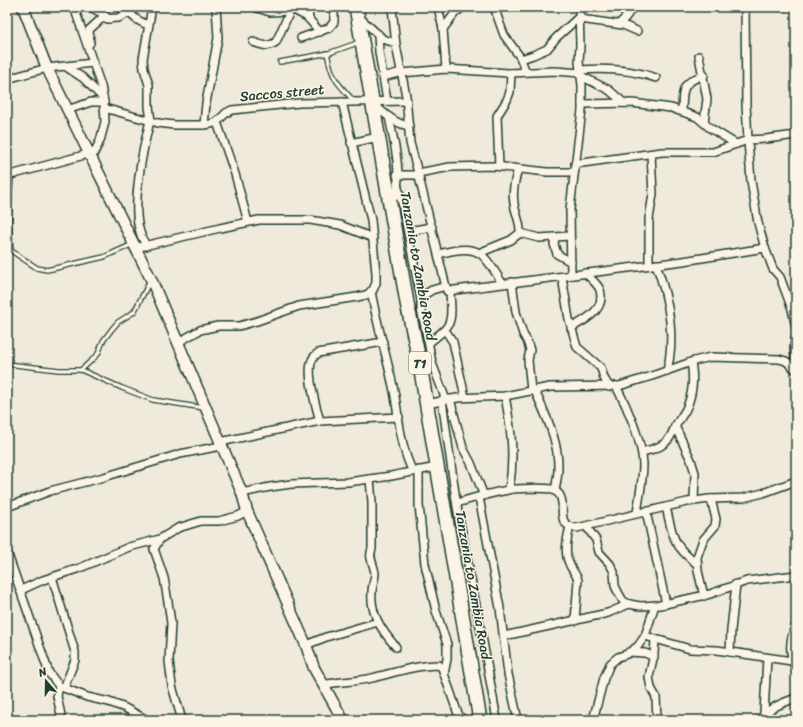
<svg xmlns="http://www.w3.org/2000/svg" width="803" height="727" font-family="Sriracha,sans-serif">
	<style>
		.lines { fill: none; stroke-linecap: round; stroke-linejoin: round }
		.lane-casing { stroke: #1f3d34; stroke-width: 6 }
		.street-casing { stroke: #1f3d34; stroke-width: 10 }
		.secondary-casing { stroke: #1f3d34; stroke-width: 13 }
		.highway-casing { stroke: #1f3d34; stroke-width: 16 }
		.lane { stroke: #fcf5e5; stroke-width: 3.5 }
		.street { stroke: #fcf5e5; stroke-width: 7 }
		.secondary { stroke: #fcf5e5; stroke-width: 10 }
		.highway { stroke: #fcf5e5; stroke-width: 13 }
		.labels { text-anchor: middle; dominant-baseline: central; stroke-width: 3; stroke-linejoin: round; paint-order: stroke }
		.shield { fill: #fcf5e5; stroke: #617469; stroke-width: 1 }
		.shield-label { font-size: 13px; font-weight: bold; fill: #1f3d34 }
		.street-label { font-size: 14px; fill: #1f3d34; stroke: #fcf5e5 }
	</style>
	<rect width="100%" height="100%" fill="#efeada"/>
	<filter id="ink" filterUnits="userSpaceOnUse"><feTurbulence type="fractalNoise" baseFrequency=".025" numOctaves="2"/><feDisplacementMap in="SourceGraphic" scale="8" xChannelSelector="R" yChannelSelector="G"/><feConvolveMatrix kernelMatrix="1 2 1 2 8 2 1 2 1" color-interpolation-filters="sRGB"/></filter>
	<g filter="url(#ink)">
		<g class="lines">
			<g class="lane-casing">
				<g id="lane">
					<path d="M327 53C332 79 337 83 354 101"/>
					<polyline points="280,62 329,53 360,42"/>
					<polyline points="7,248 37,268 47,270 104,257 133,244"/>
					<path d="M11 250C8 224 9 201 11 175"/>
					<polyline points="7,364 59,370 81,370 122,388 153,400 204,408"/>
					<polyline points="81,370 92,360 98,354 103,341 112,329 118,322 134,312 150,281"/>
				</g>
			</g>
			<g class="street-casing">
				<g id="street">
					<polyline points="74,7 101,86 104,102 105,122 100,141 91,159"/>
					<polyline points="89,7 100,12 109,19"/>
					<path d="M126 7C131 17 138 21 148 25"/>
					<polyline points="254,7 270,12 291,11"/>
					<polyline points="308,7 309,19"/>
					<polyline points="392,7 396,45 406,96 410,143 418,173 447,291 683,261 765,248"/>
					<polyline points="438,7 443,29"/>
					<polyline points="494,7 504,35 520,57 526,72"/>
					<polyline points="745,7 746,104 748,140 751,181 758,223 765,248 773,269 780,277 792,309 796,328"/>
					<polyline points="292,9 307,17 320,32"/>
					<polyline points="359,17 383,39 395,43"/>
					<polyline points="580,19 623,25 637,31"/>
					<polyline points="619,24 626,17 633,7"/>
					<polyline points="378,34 379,52 387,101"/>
					<polyline points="301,38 329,28 334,22 334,7"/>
					<path d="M253 42C261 45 268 48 276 42L292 7"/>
					<polyline points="90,43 89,30 101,19 118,18 129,13"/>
					<polyline points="699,56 707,99 704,122"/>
					<polyline points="521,59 533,55 547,49 556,38 580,16"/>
					<polyline points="65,66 83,78 103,98"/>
					<polyline points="446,69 443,29 455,13 463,7"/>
					<path d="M580 70C607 68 631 69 656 78"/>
					<polyline points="402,73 446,69 509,73 555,71 581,73"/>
					<polyline points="581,76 609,90 624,103"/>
					<polyline points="383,77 402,72"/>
					<polyline points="7,79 47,68 93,63"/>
					<path d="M374 104C383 113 395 124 409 126"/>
					<polyline points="582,104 632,103 671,108 697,117 710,128 736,144"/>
					<polyline points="104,108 158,123 174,125 202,125 211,124 217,122 226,113 232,110 299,103 407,101"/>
					<polyline points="67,110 91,102 104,102"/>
					<path d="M682 111C683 88 681 83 704 75"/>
					<path d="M389 117C393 137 402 173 396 193 395 197 392 201 390 204"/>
					<polyline points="151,121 149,106 149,85 144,69 143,59 152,7"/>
					<polyline points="217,122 235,174 248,222"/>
					<polyline points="204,125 206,103 218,38 216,7"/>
					<polyline points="351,143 378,137"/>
					<polyline points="575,164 662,152 713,152 748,140 766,139 796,135"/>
					<polyline points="499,166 497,116 507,100 510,92 511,73"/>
					<polyline points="418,173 450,167 494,166 547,172 574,172"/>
					<polyline points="397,175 419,175"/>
					<polyline points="7,176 88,154"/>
					<polyline points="397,184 403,207 421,300"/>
					<polyline points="408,231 432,227"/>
					<polyline points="520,233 539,238 570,236"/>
					<polyline points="555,238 554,244 557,254 571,262"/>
					<path d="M146 246C144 241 141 237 140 232 131 205 143 148 150 121"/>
					<polyline points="135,248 220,228 259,220 310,220 340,225 373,238"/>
					<path d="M479 253 511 240 520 233C521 223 515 213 514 203 512 191 515 180 518 169"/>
					<path d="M439 254C450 251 468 246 479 253 487 257 497 275 502 283"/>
					<path d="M656 264C668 297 676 336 667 371"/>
					<polyline points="649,265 649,219 653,194 651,154"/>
					<polyline points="571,275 570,209 582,110 582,85 579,62 580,45 579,7"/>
					<polyline points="562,277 569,319 577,347 601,368 604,378 609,387"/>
					<polyline points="512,282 516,312 523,334 527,341 530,350 528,360 531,391"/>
					<path d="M371 291C377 325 387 357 394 391 399 417 400 447 413 472"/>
					<path d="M571 328C585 320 606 310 600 290 598 284 590 278 585 273"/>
					<polyline points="445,330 453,342 465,397"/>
					<polyline points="796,335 794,348 796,368"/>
					<polyline points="177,343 200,330 218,326 239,326 257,321 299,306 357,297 366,295 373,290 376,283 376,273 371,220 342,102"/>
					<path d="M429 343C434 338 441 334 446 328 454 319 450 302 450 290"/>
					<path d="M616 386C627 406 642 441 643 464 643 479 639 499 637 513"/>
					<path d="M535 391C546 416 559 441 558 469 558 476 556 484 555 491"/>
					<path d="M505 396C511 428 515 457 509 489"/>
					<polyline points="450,399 463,448 471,463 484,496"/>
					<polyline points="442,400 457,507 484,647 497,720"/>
					<polyline points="446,400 432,363 427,335 421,310 421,300 424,295 432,290 446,286"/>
					<polyline points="427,404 457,398 505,396 550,387 619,386 652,376 694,361 711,357 779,359 786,361 796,370"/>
					<path d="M320 421C316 407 306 373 312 360 313 357 316 355 318 353L383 342"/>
					<polyline points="675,426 691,460 695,473 694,501"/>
					<polyline points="220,442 320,421 399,417"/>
					<path d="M642 452C649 450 656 449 662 445 670 440 671 435 675 427 678 421 683 415 686 409 693 394 694 378 691 362"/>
					<polyline points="419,470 419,505 425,564 436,611 447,644 447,659 444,674"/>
					<path d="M370 479 372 502V549C368 558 374 564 375 573 375 579 372 585 372 592 370 614 382 631 396 647"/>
					<polyline points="242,493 270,487 291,484 348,482 391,476 437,467"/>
					<polyline points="479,497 500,608 508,674 518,720"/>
					<path d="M457 503C473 498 491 493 508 490 514 488 546 488 551 489 554 490 557 492 559 494 568 506 553 525 577 528L687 502 709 499 743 498 763 493 796 481"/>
					<polyline points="7,507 50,491 104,477 180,454 221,446"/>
					<path d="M666 507C673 536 672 545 697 564"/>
					<polyline points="646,511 666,604"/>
					<polyline points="586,526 596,540 599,552 610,564 614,572 615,586 619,594 623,601 629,604 640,606 660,605 710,594 747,581 796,575"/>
					<path d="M570 527C567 538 564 553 569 563 571 570 576 573 578 580L575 621"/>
					<polyline points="7,552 49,673 59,686 87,697 109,702 125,708 147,720"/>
					<polyline points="52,577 75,652 75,660 64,688"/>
					<polyline points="21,590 43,580 80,568 129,547 160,539"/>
					<polyline points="704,596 698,571 697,557 703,540 715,526 716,519 711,499"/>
					<path d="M796 625C789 640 789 655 796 669"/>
					<polyline points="504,636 608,613 629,604"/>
					<polyline points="645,636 690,649 717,650 792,661"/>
					<polyline points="655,640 654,654 649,677 651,688 656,697 657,720"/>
					<polyline points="306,645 326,637 378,622"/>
					<polyline points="629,652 645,653 654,657"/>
					<polyline points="730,652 731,630 736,584"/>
					<path d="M323 685C339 681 356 682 372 678 393 673 416 665 439 665L442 668 458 714 462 719 465 720"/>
					<polyline points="59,686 57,696 62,720"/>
					<polyline points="764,713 767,658"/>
					<polyline points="182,720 172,686 169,661 171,623 168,602 164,578 154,549 160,539 178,528 201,521 219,521 238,516 247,511"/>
					<polyline points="593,720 604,678 610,664 618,657 627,654 638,646 645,636 655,605"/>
					<path d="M759 720C768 708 782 703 796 698"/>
				</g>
			</g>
			<g class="secondary-casing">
				<polyline id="secondary" points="23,7 47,68 151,279 242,493 247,511 306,645 314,668 343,720"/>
			</g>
			<g class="highway-casing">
				<polyline id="highway" points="356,7 407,303 419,359 480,720"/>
			</g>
			<use href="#lane" class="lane"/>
			<use href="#street" class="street"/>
			<use href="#secondary" class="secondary"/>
			<use href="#highway" class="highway"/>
		</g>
	</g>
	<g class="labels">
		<rect class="shield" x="409" y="352" width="22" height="22" rx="3"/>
		<g class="shield-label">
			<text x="420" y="363">T1</text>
		</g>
		<g class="street-label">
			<text transform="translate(282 93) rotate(-5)">Saccos street</text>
			<text transform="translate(418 266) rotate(80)">Tanzania to Zambia Road</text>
			<text transform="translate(473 585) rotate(80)">Tanzania to Zambia Road</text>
		</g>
	</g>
	<rect width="803" height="727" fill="none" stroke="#fcf5e5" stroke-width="24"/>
	<rect x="12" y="12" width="779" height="703" fill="none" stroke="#1f3d34" stroke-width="1.5" filter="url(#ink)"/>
	<g transform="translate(46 681) rotate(340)" stroke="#fcf5e5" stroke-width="3" paint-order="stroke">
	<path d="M0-3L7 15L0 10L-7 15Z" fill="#1f3d34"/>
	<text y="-6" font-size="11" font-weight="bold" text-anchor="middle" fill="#1f3d34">N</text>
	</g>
</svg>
